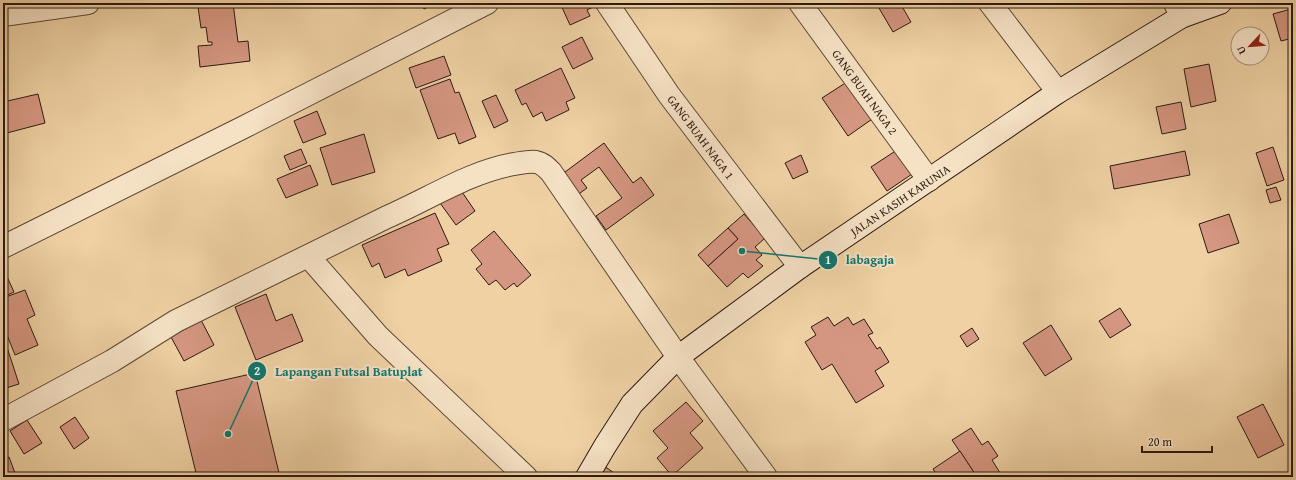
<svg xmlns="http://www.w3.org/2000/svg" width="1296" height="480" font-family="'Gentium Book Plus',serif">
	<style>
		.building { fill: #d59781; stroke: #2c1a13 }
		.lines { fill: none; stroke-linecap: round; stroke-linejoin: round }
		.street-casing { stroke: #5d4837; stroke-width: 24 }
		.secondary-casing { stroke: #2c1a13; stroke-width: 24 }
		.street { stroke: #f5e1c4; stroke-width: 22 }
		.secondary { stroke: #f5e1c4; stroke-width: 22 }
		.labels { text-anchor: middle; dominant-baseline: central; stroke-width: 4; stroke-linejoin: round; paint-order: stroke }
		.street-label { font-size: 12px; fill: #2c1a13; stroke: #f5e1c4 }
		.leader { fill: none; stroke: #0f766e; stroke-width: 1.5 }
		.callout-dot { fill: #0f766e; stroke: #f5e1c4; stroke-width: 1.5 }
		.mark-label { font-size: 12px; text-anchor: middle; font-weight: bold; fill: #fff }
		.callout-label { font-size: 13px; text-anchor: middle; font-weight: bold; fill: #0f766e; stroke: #f5e1c4; stroke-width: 4; stroke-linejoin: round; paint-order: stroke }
	</style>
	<rect width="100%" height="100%" fill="#efd1a4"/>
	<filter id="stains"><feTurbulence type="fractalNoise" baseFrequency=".005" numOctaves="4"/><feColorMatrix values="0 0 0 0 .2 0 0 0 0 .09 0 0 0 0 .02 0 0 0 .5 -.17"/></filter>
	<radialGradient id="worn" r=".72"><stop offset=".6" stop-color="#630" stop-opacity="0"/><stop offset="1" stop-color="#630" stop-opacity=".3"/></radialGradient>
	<g class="building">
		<polygon points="210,3 233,3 238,42 248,41 250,61 200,67 198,46 212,45 212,42 208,42 206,27 201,28 198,7 211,6"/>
		<polygon points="421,3 435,3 424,9"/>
		<polygon points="560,3 591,3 593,7 587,10 590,16 570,25"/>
		<polygon points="876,3 900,3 911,22 893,32"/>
		<polygon points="1291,9 1293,18 1293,38 1281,41 1273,14"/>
		<polygon points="582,37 593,59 573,69 562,47"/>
		<polygon points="444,56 451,75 416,88 409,68"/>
		<polygon points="1209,64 1216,101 1191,107 1184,69"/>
		<polygon points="561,68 575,98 566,102 569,110 546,121 542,112 533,117 526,103 522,105 515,90"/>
		<polygon points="450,79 455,93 459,92 476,137 459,144 455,133 438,139 420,90"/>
		<polygon points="850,80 875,117 848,136 822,98"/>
		<polygon points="38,94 45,123 3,134 3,102"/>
		<polygon points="496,95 508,121 494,128 482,101"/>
		<polygon points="1181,102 1186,129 1162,134 1156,107"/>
		<polygon points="317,111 326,134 303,143 294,121"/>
		<polygon points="364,134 375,172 332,185 320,148"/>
		<polygon points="604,143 633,183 641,177 654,195 606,230 596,216 622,198 599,167 581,180 587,188 576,196 561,175"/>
		<polygon points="1273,147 1284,180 1267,186 1256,153"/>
		<polygon points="900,148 915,172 887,191 871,167"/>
		<polygon points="301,149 307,163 290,170 284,156"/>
		<polygon points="1185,151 1190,175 1114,189 1110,166"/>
		<polygon points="801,155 808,172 793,179 785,163"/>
		<polygon points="310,165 318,185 286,198 277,179"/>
		<polygon points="1276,187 1281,200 1270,203 1266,190"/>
		<polygon points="460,189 475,211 456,225 440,203"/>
		<polygon points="435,213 449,244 437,249 442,261 408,276 405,269 385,278 379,263 372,267 362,245"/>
		<polygon points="744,214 765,238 755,247 762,255 756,260 763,266 748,278 743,273 727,287 708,266 738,239 728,228"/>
		<polygon points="1229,214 1239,243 1208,253 1199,224"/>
		<polygon points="728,228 738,239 708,266 698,255"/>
		<polygon points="494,231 531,275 517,287 514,283 505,290 496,280 489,285 476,269 482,264 471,250"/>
		<polygon points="3,268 14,292 3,297"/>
		<polygon points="25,290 35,315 27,319 38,345 15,355 3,325 3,298"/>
		<polygon points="266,294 276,321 292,314 303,341 256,360 235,307"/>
		<polygon points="1120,308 1131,325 1110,338 1099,321"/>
		<polygon points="828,317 834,326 848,317 853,325 864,319 873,333 868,335 877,349 880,347 889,362 875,371 884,386 856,403 832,364 822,370 805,342 816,335 811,327"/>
		<polygon points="201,320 214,345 184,361 171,337"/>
		<polygon points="1051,325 1072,359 1045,376 1023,343"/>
		<polygon points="972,328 979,339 967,347 960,336"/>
		<polygon points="3,335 19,384 3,389"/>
		<polygon points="255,373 280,477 197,477 176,391"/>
		<polygon points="686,402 703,421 690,433 703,448 672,476 657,458 668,448 653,431"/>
		<polygon points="1263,404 1284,445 1258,458 1237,417"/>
		<polygon points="75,417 89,438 74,449 60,427"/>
		<polygon points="27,420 42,443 24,454 10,431"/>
		<polygon points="971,428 982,445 988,441 998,456 992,460 1002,476 1001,477 977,477 952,440"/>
		<polygon points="960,451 977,477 938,477 933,469"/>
		<polygon points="9,457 15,473 3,477 3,460"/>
		<polygon points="604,466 620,477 596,477"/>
	</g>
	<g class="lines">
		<g class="street-casing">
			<g id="street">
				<polyline points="607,3 669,95 800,267"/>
				<polyline points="800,3 929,180"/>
				<polyline points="990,3 1058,92"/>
				<polyline points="1175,3 1181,17"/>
				<polyline points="3,15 88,3"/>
				<polyline points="3,247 244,127 487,3"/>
				<polyline points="309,257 378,336 526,477"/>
				<path d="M3 420 112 361 176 321 387 217C429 199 469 172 514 164 521 163 529 161 536 162 542 163 546 167 551 172L678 357 766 477"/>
			</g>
		</g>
		<g class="secondary-casing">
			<polyline id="secondary" points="587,477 605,446 632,404 678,357 800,267 1058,92 1181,17 1220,3"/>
		</g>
		<use href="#street" class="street"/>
		<use href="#secondary" class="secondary"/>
	</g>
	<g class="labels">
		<g class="street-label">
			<text transform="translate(865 92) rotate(54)">GANG BUAH NAGA 2</text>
			<text transform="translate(701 137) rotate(53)">GANG BUAH NAGA 1</text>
			<text transform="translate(900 200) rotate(-34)">JALAN KASIH KARUNIA</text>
		</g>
	</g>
	<path class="leader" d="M742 251L828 260M228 434L257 371"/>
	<g class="callout-dot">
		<circle cx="742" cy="251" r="4"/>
		<circle cx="228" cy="434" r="4"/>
		<circle cx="828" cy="260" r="10"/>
		<circle cx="257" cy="371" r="10"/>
	</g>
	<g class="mark-label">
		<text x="828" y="264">1</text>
		<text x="257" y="375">2</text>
	</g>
	<g class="callout-label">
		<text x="870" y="264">labagaja</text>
		<text x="349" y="376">Lapangan Futsal Batuplat</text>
	</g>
	<rect width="1296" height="480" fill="none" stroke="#efd1a4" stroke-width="16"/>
	<rect x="4" y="4" width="1288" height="472" fill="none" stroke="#2c1a13" stroke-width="2"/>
	<rect x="8" y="8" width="1280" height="464" fill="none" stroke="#2c1a13"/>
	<g transform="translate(1250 46) rotate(244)"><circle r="19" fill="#f5e1c4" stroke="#a5917d"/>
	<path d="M0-3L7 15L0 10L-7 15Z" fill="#8f2418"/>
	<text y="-6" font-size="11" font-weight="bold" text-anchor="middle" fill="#2c1a13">U</text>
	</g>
	<path d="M1142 446v6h70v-6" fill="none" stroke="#2c1a13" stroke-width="2"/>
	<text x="1148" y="446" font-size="12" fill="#2c1a13" stroke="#f5e1c4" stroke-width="3" paint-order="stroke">20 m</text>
	<rect width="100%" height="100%" filter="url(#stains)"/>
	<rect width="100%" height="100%" fill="url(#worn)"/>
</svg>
